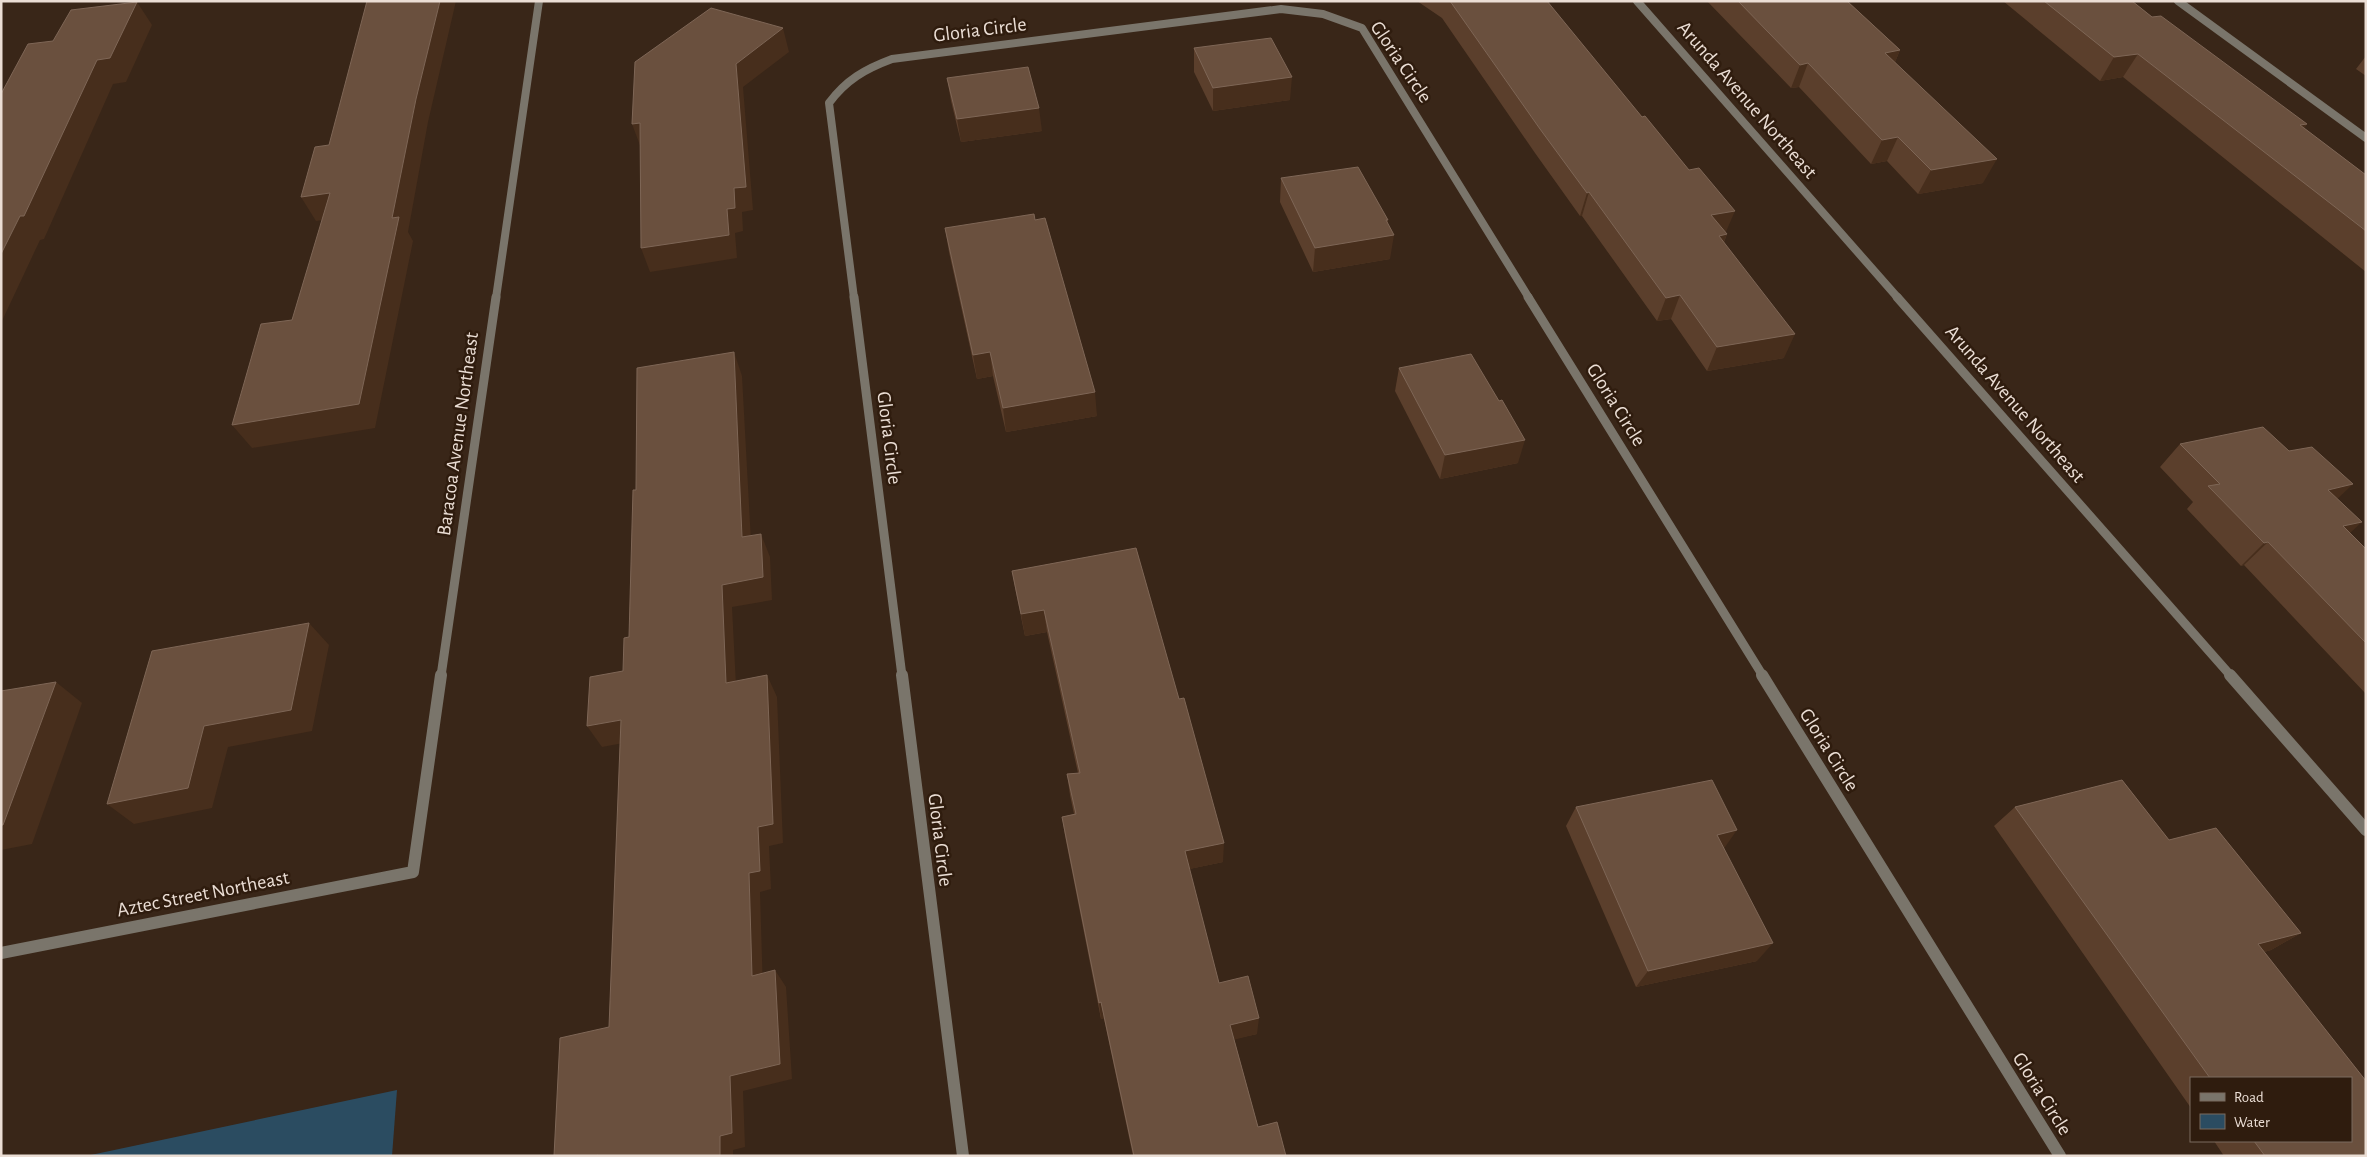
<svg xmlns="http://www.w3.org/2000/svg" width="2367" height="1157" font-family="'Alegreya Sans',sans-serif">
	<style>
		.water { fill: #2b4c61 }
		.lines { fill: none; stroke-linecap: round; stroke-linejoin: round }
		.street-far2 { stroke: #7a756b; stroke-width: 8 }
		.street-far1 { stroke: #7a756b; stroke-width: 9 }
		.street { stroke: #7a756b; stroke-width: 12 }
		.wall { fill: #5b3f2c }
		.shaded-wall { fill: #472e1c }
		.building { fill: #6a503e; stroke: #7e6656 }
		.labels { text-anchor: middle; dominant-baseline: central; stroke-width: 5; stroke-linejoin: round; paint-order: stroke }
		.street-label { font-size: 20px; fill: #ebded5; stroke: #2f1c0e }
	</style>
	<rect width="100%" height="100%" fill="#392618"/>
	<polygon class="water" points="397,1090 392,1156 86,1156"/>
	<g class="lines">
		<g class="street-far2">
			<polyline points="1637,1 1898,298"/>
			<polyline points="2178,1 2366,138"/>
			<polyline points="496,298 539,1"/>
			<path d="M854 298 829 103C846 80 865 69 892 59L1281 9 1323 14 1362 28 1529 298"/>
		</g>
		<g class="street-far1">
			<polyline points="854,297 902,676"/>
			<polyline points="1528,297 1763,676"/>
			<polyline points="1897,297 2231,676"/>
			<polyline points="441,676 496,297"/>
		</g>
		<g class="street">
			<polyline points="902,675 963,1156"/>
			<polyline points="1762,675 2060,1156"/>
			<polyline points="2230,675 2366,830"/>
			<polyline points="1,953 413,872 441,675"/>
		</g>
	</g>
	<g class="wall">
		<polygon points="1417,1 1547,1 1727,234 1724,242 1784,358 1707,371 1671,319 1657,321 1582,216 1580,216 1535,153 1442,18"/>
		<polygon points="1707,1 1847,1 1900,50 1895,62 1983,183 1918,194 1887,161 1871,164 1799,87 1791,88"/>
		<polygon points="2003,1 2132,1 2152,17 2307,124 2304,128 2366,175 2366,272 2123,77 2100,81"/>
		<polygon points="1194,48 1290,100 1213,111 1194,72"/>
		<polygon points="2366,56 2366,76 2356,69"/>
		<polygon points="947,78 1042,131 961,142 951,101"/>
		<polygon points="1281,178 1388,220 1388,224 1390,259 1313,272 1280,202"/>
		<polygon points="1035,220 1097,416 1006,432 993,376 977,379 949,252 945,228"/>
		<polygon points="1399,368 1518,463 1440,479 1395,391"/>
		<polygon points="2180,444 2338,499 2350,533 2366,549 2366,694 2244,565 2241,566 2187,509 2193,502 2160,467"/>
		<polygon points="1136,548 1223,862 1189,869 1219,983 1257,1034 1234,1039 1258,1127 1286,1156 1133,1156 1104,1019 1101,1019 1065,836 1062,817 1074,814 1070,795 1067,774 1078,773 1047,632 1025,636 1016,593 1012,571"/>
		<polygon points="2122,780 2169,840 2216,828 2301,933 2271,950 2264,952 2366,1081 2366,1156 2224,1156 2214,1141 2351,1141 2351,1078 2191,1078 2191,1108 1994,826 2015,807"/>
		<polygon points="1576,807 1724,848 1757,961 1636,987 1566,826"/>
	</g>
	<g class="shaded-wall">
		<polygon points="440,1 456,1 428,122 408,232 413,241 375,428 252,448 232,425 392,218 416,99"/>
		<polygon points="137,2 152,25 126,82 113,84 44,239 40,240 1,323 1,254 97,60"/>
		<polygon points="783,28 789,52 743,87 753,210 742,212 743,231 735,233 737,258 650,272 641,248 727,209 734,188 736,64"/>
		<polygon points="1900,50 1890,74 1885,53"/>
		<polygon points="2138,54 2123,77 2100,81 2114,57"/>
		<polygon points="1808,63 1799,87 1791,88 1800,65"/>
		<polygon points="1292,77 1290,100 1213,111 1213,88"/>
		<polygon points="1039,108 1042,131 961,142 957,119"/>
		<polygon points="640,123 641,148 632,124"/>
		<polygon points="2307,124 2289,148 2300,125"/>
		<polygon points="1898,137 1887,161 1871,164 1882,140"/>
		<polygon points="1997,159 1983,183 1918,194 1931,170"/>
		<polygon points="1589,192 1582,216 1580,216 1587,193"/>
		<polygon points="330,193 344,217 316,221 301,197"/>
		<polygon points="1735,211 1725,234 1727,234 1717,258 1711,215"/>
		<polygon points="1386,220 1388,220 1386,236 1394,235 1390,259 1313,272 1315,248"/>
		<polygon points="1680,295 1671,319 1657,321 1666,298"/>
		<polygon points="1795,334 1784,358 1707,371 1717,347"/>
		<polygon points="734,352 742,376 752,560 742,537"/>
		<polygon points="990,352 993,376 977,379 973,355"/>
		<polygon points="1095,392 1097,416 1006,432 1003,408"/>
		<polygon points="1525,440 1518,463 1440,479 1445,455"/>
		<polygon points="2353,484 2329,507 2328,490"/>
		<polygon points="2362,522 2337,545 2343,526"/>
		<polygon points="761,534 770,557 772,600 732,607 737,705 726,683 722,585"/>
		<polygon points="2268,542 2244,565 2241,566 2264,543"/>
		<polygon points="1044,610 1047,632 1025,636 1021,614"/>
		<polygon points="309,623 329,645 312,731 228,747 212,808 134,824 107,804 204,726"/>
		<polygon points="767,675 777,697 783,843 769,846 771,889 760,892 763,992 752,976 749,873 758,827"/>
		<polygon points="56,682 82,703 32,844 1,850 1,825"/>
		<polygon points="621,720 634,741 602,747 587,726"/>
		<polygon points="1737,830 1723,850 1717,835"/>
		<polygon points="1224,843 1223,862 1185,870 1185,851"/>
		<polygon points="2301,933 2271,950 2229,962 2258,944"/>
		<polygon points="1773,943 1757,961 1636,987 1648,971"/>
		<polygon points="775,970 786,987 792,1079 743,1091 745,1147 733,1150 733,1156 720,1156 720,1136 730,1076"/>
		<polygon points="1101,1002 1104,1019 1101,1019 1099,1003"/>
		<polygon points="1259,1018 1257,1034 1229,1041 1230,1025"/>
	</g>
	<g class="building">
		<polygon points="367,1 440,1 416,99 392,218 399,217 359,404 232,425 261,324 292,320 330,193 301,197 315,147 329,145"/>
		<polygon points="1450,1 1547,1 1642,117 1645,116 1689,170 1699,168 1735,211 1711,215 1727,234 1719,236 1795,334 1717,347 1680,295 1666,298 1589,192 1587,193 1540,129"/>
		<polygon points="1738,1 1847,1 1900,50 1885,53 1997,159 1931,170 1898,137 1882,140 1808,63 1800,65"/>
		<polygon points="2044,1 2132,1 2152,17 2161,16 2307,124 2300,125 2366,175 2366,231 2138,54 2114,57"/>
		<polygon points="137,2 110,58 97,60 24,216 20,216 1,254 1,94 28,44 53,41 71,10"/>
		<polygon points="711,8 783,28 736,64 746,187 734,188 735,208 727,209 729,235 641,248 640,123 632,124 635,62"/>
		<polygon points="1271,38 1292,77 1213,88 1194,48"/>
		<polygon points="1028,67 1039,108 957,119 947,78"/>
		<polygon points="1358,167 1388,220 1386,220 1394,235 1315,248 1281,178"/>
		<polygon points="1034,214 1035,220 1045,218 1095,392 1003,408 990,352 973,355 945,228"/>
		<polygon points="734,352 742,537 761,534 763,577 722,585 726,683 767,675 773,824 758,827 760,871 749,873 752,976 775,970 780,1064 730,1076 732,1133 720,1136 720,1156 598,1156 598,1155 595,1156 554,1156 560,1038 609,1027 621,720 587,726 590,677 623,671 624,638 629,637 633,490 636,490 637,368"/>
		<polygon points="1471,354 1499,401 1502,400 1525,440 1445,455 1399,368"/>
		<polygon points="2263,427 2289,451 2312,447 2353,484 2328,490 2362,522 2343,526 2366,549 2366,643 2268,542 2264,543 2208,486 2220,484 2180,444"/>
		<polygon points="1136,548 1179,699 1184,698 1224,843 1185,851 1219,983 1248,976 1259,1018 1230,1025 1258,1127 1277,1122 1286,1156 1134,1156 1101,1002 1099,1003 1062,817 1076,814 1067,774 1080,773 1044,610 1021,614 1012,571"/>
		<polygon points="309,623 291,710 204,726 188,788 107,804 152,651"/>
		<polygon points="56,682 3,825 1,825 1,691"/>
		<polygon points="1712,780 1737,830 1717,835 1773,943 1648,971 1576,807"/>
		<polygon points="2122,780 2169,840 2216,828 2301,933 2258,944 2366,1081 2366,1156 2265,1156 2254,1141 2351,1141 2351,1078 2210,1078 2015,807"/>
	</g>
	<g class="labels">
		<g class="street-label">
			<text transform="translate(980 30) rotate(-7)">Gloria Circle</text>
			<text transform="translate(1401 62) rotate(56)">Gloria Circle</text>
			<text transform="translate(1747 100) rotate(49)">Arunda Avenue Northeast</text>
			<text transform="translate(2015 404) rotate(49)">Arunda Avenue Northeast</text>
			<text transform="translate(1616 405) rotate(58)">Gloria Circle</text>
			<text transform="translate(458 434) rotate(-82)">Baracoa Avenue Northeast</text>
			<text transform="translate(889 438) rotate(83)">Gloria Circle</text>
			<text transform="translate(1829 750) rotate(58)">Gloria Circle</text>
			<text transform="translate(940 840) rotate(83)">Gloria Circle</text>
			<text transform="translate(203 894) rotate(-11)">Aztec Street Northeast</text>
			<text transform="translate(2042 1094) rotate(58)">Gloria Circle</text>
		</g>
	</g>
	<rect width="2367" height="1157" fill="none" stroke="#ebded5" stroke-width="5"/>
	<rect x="2190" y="1077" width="162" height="65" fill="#2f1c0e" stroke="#7a6a5e"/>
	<rect x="2200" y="1093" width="25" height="8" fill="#7a756b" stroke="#7a6a5e"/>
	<text x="2234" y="1102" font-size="15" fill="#ebded5">Road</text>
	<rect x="2200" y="1114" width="25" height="15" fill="#2b4c61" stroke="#7a6a5e"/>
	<text x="2234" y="1127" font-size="15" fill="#ebded5">Water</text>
</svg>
